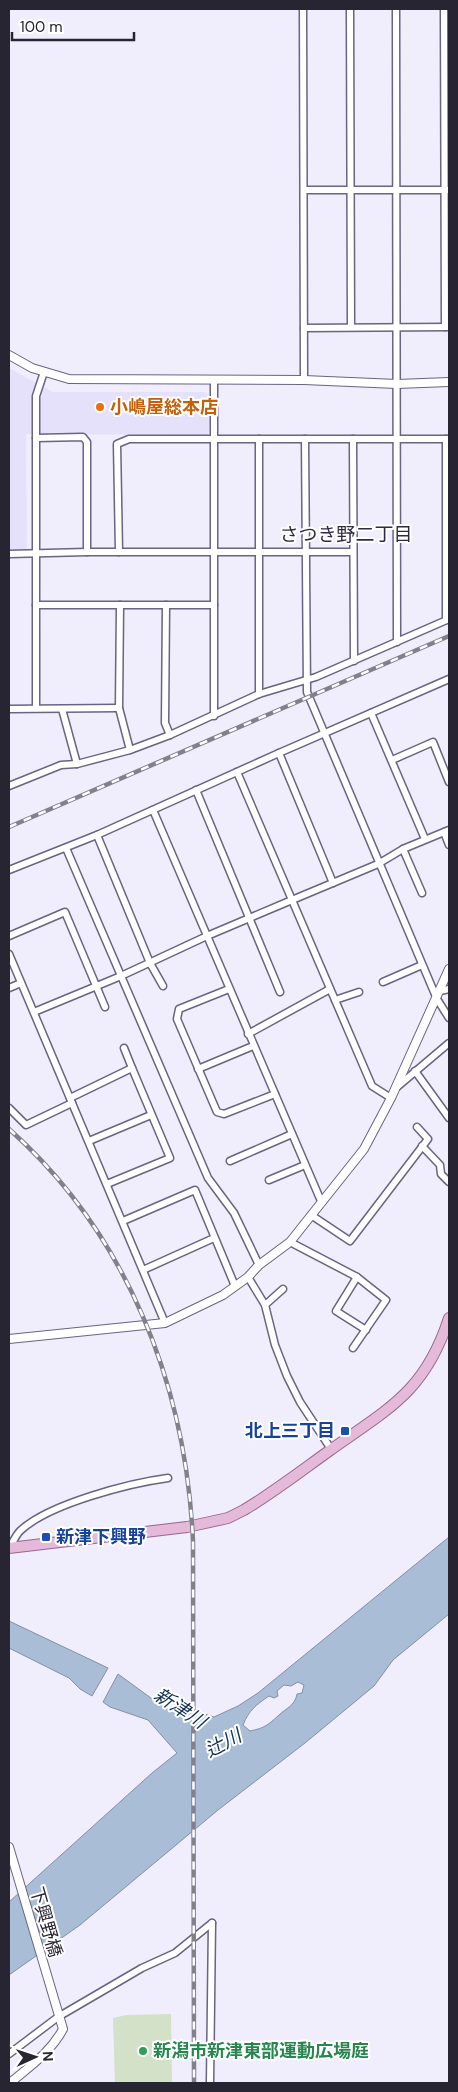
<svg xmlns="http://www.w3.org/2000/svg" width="458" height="2092" font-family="'DM Sans','Noto Sans JP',sans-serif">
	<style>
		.built { fill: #e6e1fb }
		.green { fill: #d2e1c8 }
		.water { fill: #a9bed6; stroke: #8290a5; fill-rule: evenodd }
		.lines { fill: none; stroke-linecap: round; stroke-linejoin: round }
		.minor-casing { stroke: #6a6382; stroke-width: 9 }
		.tertiary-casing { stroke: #6a6382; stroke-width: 10 }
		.primary-casing { stroke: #98678e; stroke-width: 12 }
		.minor { stroke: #fff; stroke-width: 6 }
		.tertiary { stroke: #fff; stroke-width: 8 }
		.primary { stroke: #e5b9d9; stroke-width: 10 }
		.rail-casing { stroke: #83808e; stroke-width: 4.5 }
		.rail { stroke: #fff; stroke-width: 2.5; stroke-dasharray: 8; stroke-linecap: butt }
		.food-dot { fill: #e8710a; stroke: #fff; stroke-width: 2 }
		.transit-dot { fill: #1a4fb4; stroke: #fff; stroke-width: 2 }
		.leisure-dot { fill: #2e9e5b; stroke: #fff; stroke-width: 2 }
		.labels { text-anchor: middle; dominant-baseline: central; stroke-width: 4; stroke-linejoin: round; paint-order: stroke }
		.food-label { font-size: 18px; font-weight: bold; fill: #c56008; stroke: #fff; text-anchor: start }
		.transit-label { font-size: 18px; font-weight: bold; fill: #164399; stroke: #fff; text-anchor: end }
		.street-label { font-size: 18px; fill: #282532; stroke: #fff }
		.leisure-label { font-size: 18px; font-weight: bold; fill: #27864d; stroke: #fff; text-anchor: start }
		.neighbourhood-label { font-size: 19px; fill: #302945; stroke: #fff }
		.water-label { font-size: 19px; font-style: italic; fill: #0f3051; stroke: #fff }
	</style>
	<rect width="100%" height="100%" fill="#f0edfc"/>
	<polygon class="built" points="9,368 53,392 205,392 209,396 209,432 207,435 169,435 26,434 27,547 25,550 9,550"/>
	<polygon class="green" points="171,2014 172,2083 115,2083 113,2018 127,2015"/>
	<g class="water">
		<path d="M449 1537V1614L393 1660 374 1686 305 1743 218 1810 80 1925 9 1975V1902L152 1773 177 1753 148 1720 110 1707 103 1702 118 1674 166 1709 182 1707 214 1717 238 1706 258 1693ZM298 1682 304 1685 302 1693 297 1694C295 1706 286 1708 279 1715 268 1725 265 1728 250 1731L243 1725C249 1710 256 1705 269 1696L274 1698 278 1696 277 1691 284 1685 291 1686Z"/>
		<polygon points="9,1621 108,1668 92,1696 80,1689 69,1678 9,1648"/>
	</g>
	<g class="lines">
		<g class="minor-casing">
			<g id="minor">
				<polyline points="303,9 304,380"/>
				<polyline points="350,9 351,327"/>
				<polyline points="396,9 397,642"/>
				<polyline points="444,9 445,327"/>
				<polyline points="304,190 449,190"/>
				<polyline points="304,328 449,327"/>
				<polyline points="36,438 83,437 87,442 87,552"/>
				<polyline points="259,439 259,694"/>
				<polyline points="305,439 307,692 437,999 449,1018"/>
				<polyline points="353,439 354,661"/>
				<polyline points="446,439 446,620"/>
				<polyline points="119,552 117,444 129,439 449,439"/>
				<polyline points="9,554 87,552 353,552"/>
				<polyline points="120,605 214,605"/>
				<polyline points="166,605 165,723 170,735 259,694 316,677 449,619"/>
				<polyline points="36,708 36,396 44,372"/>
				<polyline points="9,709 119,708"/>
				<polyline points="62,709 77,764"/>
				<polyline points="371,713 425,839"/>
				<polyline points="214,716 214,380"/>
				<polyline points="130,750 170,735"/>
				<polyline points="279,753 333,883"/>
				<polyline points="392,760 433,742 449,782"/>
				<polyline points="237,772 372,1086 391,1098"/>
				<polyline points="9,786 61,765 77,764 130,750 119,708 120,605 36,605"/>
				<polyline points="196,790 280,992"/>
				<polyline points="153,810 321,1201"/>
				<polyline points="444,832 449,845"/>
				<polyline points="97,835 150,963 163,986"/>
				<polyline points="66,848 208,1178 234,1213 259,1265"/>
				<polyline points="403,849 422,893"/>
				<polyline points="9,870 97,835 279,753 449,679"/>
				<polyline points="9,936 65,912 105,1007"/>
				<polyline points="9,954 165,1323"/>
				<polyline points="383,982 422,965"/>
				<polyline points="9,988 21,983"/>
				<polyline points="229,989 179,1009 177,1019 217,1112 224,1114 275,1094"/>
				<polyline points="440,991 449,989"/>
				<polyline points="335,1000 359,992"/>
				<polyline points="34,1012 121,976 207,936 292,900 378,864 403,849 449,830"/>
				<polyline points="248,1034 330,989"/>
				<polyline points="124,1048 132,1068"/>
				<polyline points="198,1069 253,1046"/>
				<polyline points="415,1071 449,1118"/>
				<polyline points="397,1087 449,1043"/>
				<polyline points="70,1098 132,1068 170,1158 107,1184"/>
				<polyline points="9,1108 26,1125 72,1103"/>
				<polyline points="89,1141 151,1115"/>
				<polyline points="422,1146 440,1165 441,1174 449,1182"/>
				<polyline points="230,1161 292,1134"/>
				<polyline points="269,1180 305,1165"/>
				<polyline points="311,1215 350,1241 428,1139 417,1127"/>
				<polyline points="123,1221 195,1190 235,1286"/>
				<polyline points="290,1242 357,1277 386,1300 353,1348"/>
				<polyline points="143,1270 214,1238"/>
				<polyline points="248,1277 265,1305 275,1345 287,1376 300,1402 331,1449"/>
				<polyline points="357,1277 336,1311 366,1330"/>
				<polyline points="265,1305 283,1289"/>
				<path d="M10 1547C13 1542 16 1535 20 1531 48 1504 130 1483 168 1478"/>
				<polyline points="9,2054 58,2017 142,1968 175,1953 212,1923"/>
				<polyline points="210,2083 212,1923"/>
			</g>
		</g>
		<g class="tertiary-casing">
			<g id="tertiary">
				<polyline points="9,355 32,368 69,379 304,380 397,384 449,382"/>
				<polyline points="9,1339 165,1323 223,1295 248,1277 259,1265 290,1242 364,1149 391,1098 449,969"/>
				<path d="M9 1847 63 2029C51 2052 29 2067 10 2083"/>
			</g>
		</g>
		<g class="primary-casing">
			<path id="primary" d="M9 1548 187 1527 228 1518 244 1510C274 1492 301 1471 329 1451 389 1408 425 1392 449 1318"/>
		</g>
		<use href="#minor" class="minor"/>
		<use href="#tertiary" class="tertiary"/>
		<use href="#primary" class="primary"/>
		<g class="rail-casing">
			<g id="rail">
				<polyline points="9,827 449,636"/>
				<path d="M9 1129C127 1234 186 1385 193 1541L194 2083"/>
			</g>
		</g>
		<use href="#rail" class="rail"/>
	</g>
	<circle class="food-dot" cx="100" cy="407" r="5"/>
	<g class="transit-dot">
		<rect x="340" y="1426" width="10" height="10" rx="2.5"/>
		<rect x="41" y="1532" width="10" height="10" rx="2.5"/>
	</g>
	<circle class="leisure-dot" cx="143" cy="2051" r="5"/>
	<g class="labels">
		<g class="food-label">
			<text x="110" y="407">小嶋屋総本店</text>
		</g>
		<g class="transit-label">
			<text x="335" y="1431">北上三丁目</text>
			<text x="56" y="1537" text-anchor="start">新津下興野</text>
		</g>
		<g class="street-label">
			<text transform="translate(46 1922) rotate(74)">下興野橋</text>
		</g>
		<g class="leisure-label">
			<text x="153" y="2051">新潟市新津東部運動広場庭</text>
		</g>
		<g class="neighbourhood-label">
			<text x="346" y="534">さつき野二丁目</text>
		</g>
		<g class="water-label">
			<text transform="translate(180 1708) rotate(33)">新津川</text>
			<text transform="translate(223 1743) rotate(-28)">辻川</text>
		</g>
	</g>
	<rect width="458" height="2092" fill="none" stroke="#282532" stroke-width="20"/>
	<g transform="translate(35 2057) rotate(87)" stroke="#ffffff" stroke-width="4" paint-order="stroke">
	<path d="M0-4L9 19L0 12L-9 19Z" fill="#282532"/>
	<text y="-8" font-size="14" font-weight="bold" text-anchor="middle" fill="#282532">N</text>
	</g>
	<path d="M12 32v8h122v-8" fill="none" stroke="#282532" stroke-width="2.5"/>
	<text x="20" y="32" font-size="15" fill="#282532" stroke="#ffffff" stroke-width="4" paint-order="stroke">100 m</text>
</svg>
